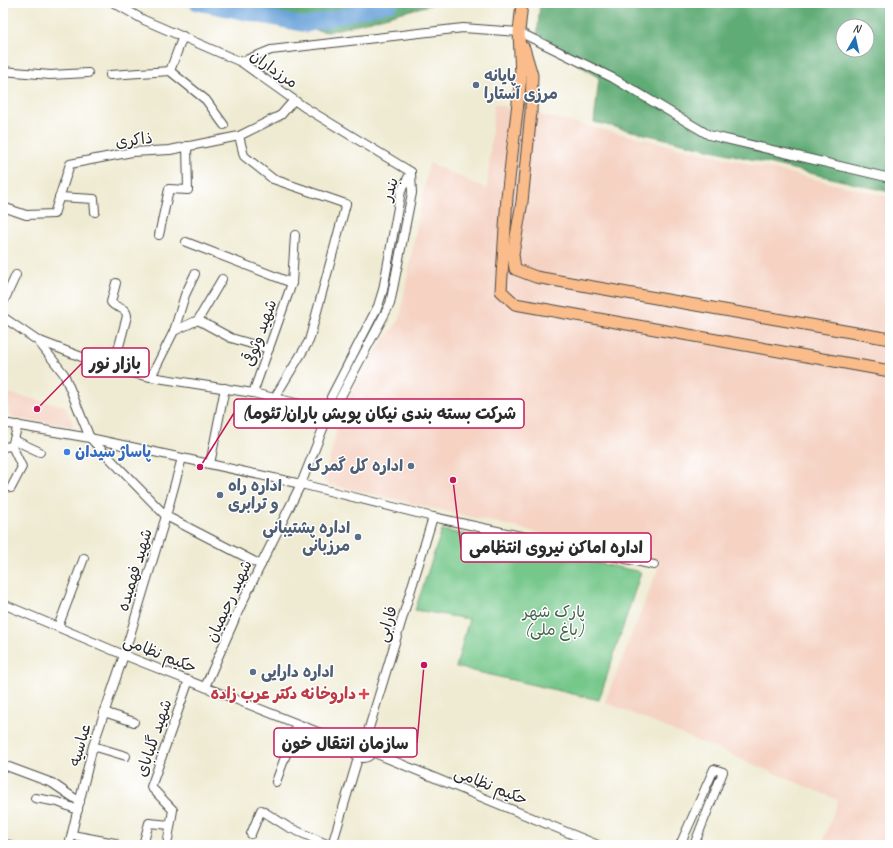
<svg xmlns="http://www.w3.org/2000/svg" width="893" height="848" font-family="Caveat,'Playpen Sans Arabic',sans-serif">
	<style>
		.built { fill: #f5d2c2 }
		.green { fill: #75c78a; stroke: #50795a }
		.forest { fill: #60ac76; stroke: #466c50; fill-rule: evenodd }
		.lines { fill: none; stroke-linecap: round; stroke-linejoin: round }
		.river { stroke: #6aa3d9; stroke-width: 15 }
		.minor-casing { stroke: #484844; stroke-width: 10 }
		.major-casing { stroke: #484844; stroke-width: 13 }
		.minor { stroke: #fff; stroke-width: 8 }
		.major { stroke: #f9bc8a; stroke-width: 11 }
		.service-dot { fill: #5c6f8a; stroke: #fff; stroke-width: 1.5 }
		.shop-dot { fill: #3f7fe0; stroke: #fff; stroke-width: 1.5 }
		.health-dot { fill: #e0444e; stroke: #fff; stroke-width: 1.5 }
		.labels { text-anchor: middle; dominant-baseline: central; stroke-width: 3; stroke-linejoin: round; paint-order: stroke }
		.street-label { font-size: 16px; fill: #2b2b2b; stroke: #fff }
		.service-label { font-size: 16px; font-weight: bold; fill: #4e5e75; stroke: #fff; text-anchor: start }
		.shop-label { font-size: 16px; font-weight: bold; fill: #366cbe; stroke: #fff; text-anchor: start }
		.park-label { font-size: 16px; fill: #45624c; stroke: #fff }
		.health-label { font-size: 16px; font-weight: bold; fill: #be3a42; stroke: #fff; text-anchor: end }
		.leader { fill: none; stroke: #c2185b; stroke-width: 1.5 }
		.callout-dot { fill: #c2185b; stroke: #fff; stroke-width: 1.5 }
		.callout { fill: #fff; stroke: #c2185b; stroke-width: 1.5 }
		.callout-label { font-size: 17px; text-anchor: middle; font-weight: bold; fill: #2b2b2b }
	</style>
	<rect width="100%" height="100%" fill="#fff"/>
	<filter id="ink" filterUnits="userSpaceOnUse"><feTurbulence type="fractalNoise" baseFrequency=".025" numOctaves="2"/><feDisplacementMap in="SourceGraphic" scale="8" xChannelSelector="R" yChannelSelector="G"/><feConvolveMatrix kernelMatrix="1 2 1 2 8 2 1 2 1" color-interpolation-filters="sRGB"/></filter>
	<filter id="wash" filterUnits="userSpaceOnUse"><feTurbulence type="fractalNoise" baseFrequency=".012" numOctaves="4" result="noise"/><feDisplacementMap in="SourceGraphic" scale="16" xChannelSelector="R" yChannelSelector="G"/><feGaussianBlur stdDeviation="0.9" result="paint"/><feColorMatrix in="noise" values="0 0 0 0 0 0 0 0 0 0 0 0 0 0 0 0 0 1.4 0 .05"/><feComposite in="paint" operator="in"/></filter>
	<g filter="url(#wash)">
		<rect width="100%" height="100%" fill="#efebd3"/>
		<g class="built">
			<polygon points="494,104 890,197 890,845 822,845 838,800 605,702 661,561 324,483 341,411 383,340 399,321 429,163 487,189"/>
			<polygon points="6,393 65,406 74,426 14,418 9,413"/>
		</g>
		<polygon class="green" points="442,530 641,572 599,700 456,667 469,619 415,610"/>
		<g class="forest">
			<polygon points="215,3 437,3 328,32 240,17"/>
			<path d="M540 3H890V192L594 122 599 78 537 38ZM843 26H867V50H843Z"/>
		</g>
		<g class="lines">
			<polyline class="river" points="197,3 306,25 391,3"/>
		</g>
	</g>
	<g filter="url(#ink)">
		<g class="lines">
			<g class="minor-casing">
				<g id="minor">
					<polyline points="114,3 144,20 241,62 304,107 411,172"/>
					<polyline points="241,62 271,50 463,28 519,32 613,78 709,135 890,178"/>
					<polyline points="3,71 50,75 88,73"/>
					<polyline points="170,71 206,100 224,125"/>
					<polyline points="110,75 170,71 183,36"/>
					<polyline points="239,136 244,156 273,179 346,204 309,341 275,397"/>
					<polyline points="59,197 94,199 95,212"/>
					<polyline points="3,207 26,215 54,214 70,164 132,152 170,150 239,136 281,115 294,100"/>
					<polyline points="159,235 169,189 188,190 187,146"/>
					<polyline points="186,242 292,283"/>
					<polyline points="3,303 16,275"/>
					<polyline points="3,317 38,341 64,374 90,438 166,516 261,565"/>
					<polyline points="198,320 231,338 269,349"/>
					<polyline points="174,331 185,295 195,274"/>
					<polyline points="40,341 113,369 151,377 253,393 330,411"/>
					<path d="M113 369 127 316C126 306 115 309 111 302L116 283"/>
					<polyline points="151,377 174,331 198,320 222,279"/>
					<polyline points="253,393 292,283 295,235"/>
					<polyline points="330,411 339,400 390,304 412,193 411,173"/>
					<polyline points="3,423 90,438 182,458 301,484 433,517 654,565"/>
					<polyline points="14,440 40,452"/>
					<polyline points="3,447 12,446 18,425"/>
					<polyline points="210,464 225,388"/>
					<polyline points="11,488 22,467 12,446"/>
					<polyline points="3,604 124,655 353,746"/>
					<polyline points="58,627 84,558"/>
					<polyline points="205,687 241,605 301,484 330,411 331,397 378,306 383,290 401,191 411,172"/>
					<polyline points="104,712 134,722"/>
					<circle cx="363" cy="748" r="10"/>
					<polyline points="366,738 433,517"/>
					<polyline points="93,746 126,756"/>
					<polyline points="372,752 598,845"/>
					<polyline points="9,767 52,783 80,802"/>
					<polyline points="276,782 297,724"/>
					<polyline points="35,798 58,802 78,810"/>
					<polyline points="251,834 261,810 288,827 329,845"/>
					<polyline points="72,835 115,843"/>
					<polyline points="3,844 10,845"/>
					<polyline points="69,845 93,746 124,655 166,516 182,458"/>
					<polyline points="143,845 149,823 170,825"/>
					<polyline points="167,845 173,810 151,787 189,680"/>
					<polyline points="332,845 358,758"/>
					<polyline points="680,845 714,769 723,772 694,845"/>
				</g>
			</g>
			<g class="major-casing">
				<g id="major">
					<polyline points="522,3 519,32 521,77 507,197 501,291 515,304 890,371"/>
					<polyline points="524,48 532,75 531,112 522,202 513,254 515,269 536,277 890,339"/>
				</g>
			</g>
			<use href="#minor" class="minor"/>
			<use href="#major" class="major"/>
		</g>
	</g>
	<g class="service-dot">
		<circle cx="476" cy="85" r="4"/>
		<circle cx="411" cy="466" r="4"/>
		<circle cx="220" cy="495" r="4"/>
		<circle cx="358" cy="537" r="4"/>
		<circle cx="253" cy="672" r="4"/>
	</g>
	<circle class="shop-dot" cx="67" cy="452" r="4"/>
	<path class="health-dot" d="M362 688h4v4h4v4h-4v4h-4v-4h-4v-4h4z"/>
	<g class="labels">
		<g class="street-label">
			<text transform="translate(274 69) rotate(35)">مرزداران</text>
			<text transform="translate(134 140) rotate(-7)">ذاکری</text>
			<text transform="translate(390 189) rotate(-72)">بندر</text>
			<text transform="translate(260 333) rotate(-70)">شهید وثوقی</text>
			<text transform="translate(135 570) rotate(-73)">شهید فهمیده</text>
			<text transform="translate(229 601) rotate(-65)">شهید رحیمیان</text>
			<text transform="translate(387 624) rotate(-73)">فارابی</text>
			<text transform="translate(160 654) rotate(22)">حکیم نظامی</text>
			<text transform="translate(154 738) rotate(-71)">شهید گلبابای</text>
			<text transform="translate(80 745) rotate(-74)">عباسیه</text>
			<text transform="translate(491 786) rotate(22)">حکیم نظامی</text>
		</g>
		<g class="service-label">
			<text x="484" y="76">پایانه<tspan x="484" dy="18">مرزی آستارا</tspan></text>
			<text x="403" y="466" text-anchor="end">اداره کل گمرک</text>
			<text x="228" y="486">اداره راه<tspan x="228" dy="18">و ترابری</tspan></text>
			<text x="350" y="528" text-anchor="end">اداره پشتیبانی<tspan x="350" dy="18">مرزبانی</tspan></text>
			<text x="261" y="672">اداره دارایی</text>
		</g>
		<g class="shop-label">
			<text x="75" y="452">پاساژ سیدان</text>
		</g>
		<g class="park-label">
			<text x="554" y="612">پارک شهر<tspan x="554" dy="18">(باغ ملی)</tspan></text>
		</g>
		<g class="health-label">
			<text x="356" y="694">داروخانه دکتر عرب زاده</text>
		</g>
	</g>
	<path class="leader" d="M37 409L82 363M200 467L234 413M453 480L461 548M424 665L417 743"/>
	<g class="callout-dot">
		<circle cx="37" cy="409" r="4"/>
		<circle cx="200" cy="467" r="4"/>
		<circle cx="453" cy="480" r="4"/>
		<circle cx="424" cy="665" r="4"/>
	</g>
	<g class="callout">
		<rect x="82" y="348" width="67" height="29" rx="4"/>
		<rect x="234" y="399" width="290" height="29" rx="4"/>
		<rect x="461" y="533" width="190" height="29" rx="4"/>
		<rect x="274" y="728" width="143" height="29" rx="4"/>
	</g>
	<g class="callout-label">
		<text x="115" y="369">بازار نور</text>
		<text x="379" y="419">شركت بسته بندی نيكان پويش باران(تئوما)</text>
		<text x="556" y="553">اداره اماکن نیروی انتظامی</text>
		<text x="345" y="749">سازمان انتقال خون</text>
	</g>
	<rect width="893" height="848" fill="none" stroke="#fff" stroke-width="16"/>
	<g transform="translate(855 38) rotate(9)"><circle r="19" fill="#ffffff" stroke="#aaaaaa"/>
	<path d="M0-3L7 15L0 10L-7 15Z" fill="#1f6fb2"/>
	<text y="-6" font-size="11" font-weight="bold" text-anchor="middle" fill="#2b2b2b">N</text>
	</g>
</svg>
